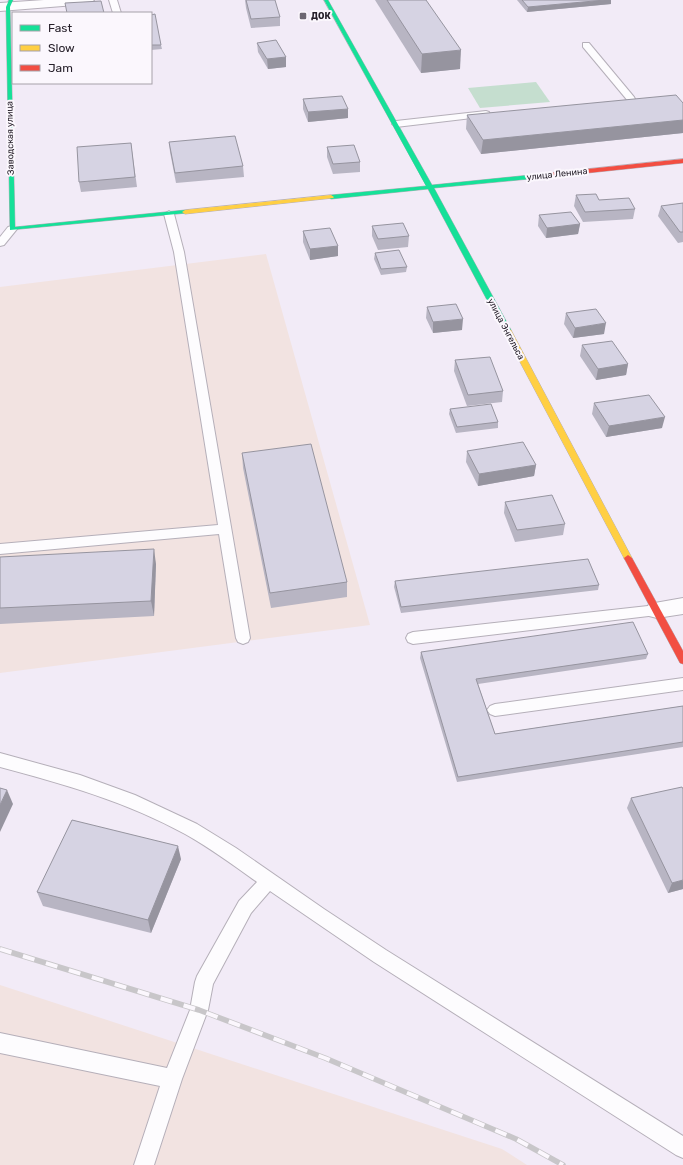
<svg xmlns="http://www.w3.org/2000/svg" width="683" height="1165" font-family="Rubik,sans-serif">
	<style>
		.industrial { fill: #f2e3e1 }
		.green { fill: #c5decf }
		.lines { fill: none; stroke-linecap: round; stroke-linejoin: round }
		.lane-casing { stroke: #b5afb9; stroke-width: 2 }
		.street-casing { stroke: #b5afb9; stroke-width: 2 }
		.fast-casing { stroke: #b5afb9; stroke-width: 1 }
		.slow-casing { stroke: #b5afb9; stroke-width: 1 }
		.jam-casing { stroke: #b5afb9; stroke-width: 1 }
		.lane { fill: #fdfcfe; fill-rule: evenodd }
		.street { fill: #fdfcfe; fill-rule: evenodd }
		.fast { fill: #16e098; fill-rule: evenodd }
		.slow { fill: #ffcf43; fill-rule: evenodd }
		.jam { fill: #f24e42; fill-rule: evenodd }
		.rail-casing { stroke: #c8c6c9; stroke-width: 5.5 }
		.rail { stroke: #fbf7fd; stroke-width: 4; stroke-dasharray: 12; stroke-linecap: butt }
		.wall { fill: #b8b5c3 }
		.shaded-wall { fill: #96949f }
		.building { fill: #d6d3e3; stroke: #96949f }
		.poi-dot { fill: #6d6772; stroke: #fbf7fd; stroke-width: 1.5 }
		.labels { text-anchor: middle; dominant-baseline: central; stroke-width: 4; stroke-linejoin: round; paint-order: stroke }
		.far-poi-label { font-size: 9px; font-weight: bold; fill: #26202a; stroke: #fbf7fd; text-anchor: start }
		.far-street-label { font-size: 9px; fill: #26202a; stroke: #fbf7fd }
	</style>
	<rect width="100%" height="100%" fill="#f2ebf7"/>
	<g class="industrial">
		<polygon points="266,254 370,625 0,673 0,287"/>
		<polygon points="0,985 502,1149 527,1165 0,1165"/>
	</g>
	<polygon class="green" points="536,82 550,102 480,108 468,88"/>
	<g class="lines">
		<g class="lane-casing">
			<g id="lane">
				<polygon points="109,0 117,0 121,13 113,13"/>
				<polygon points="583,43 589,43 634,97 635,99 634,101 628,101 583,47"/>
				<polygon points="486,111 489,112 490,114 489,116 396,127 392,124 396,121"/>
				<polygon points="169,211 174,214 184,252 250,638 248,642 243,644 238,642 236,638 219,534 0,554 0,544 218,525 174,252 164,214"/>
				<polygon points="12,226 17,229 4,245 0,246 0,237 8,227"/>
				<polygon points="657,605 662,606 664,610 662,614 657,615 413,644 408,642 406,638 408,634 413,632"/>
				<polygon points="683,678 683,690 495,716 490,714 487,710 490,706 495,704"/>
				<path d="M0 753 80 775 135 795 197 824 236 848 324 909 386 950 683 1136V1158L676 1155 374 962 270 891 251 913 213 984 208 1010 182 1079 154 1165H134L160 1086 0 1053V1033L167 1068 190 1010 195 982 197 976 239 901 257 882C233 865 210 848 185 834 127 802 64 784 0 767Z"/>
			</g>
		</g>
		<g class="street-casing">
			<g id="street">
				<polygon points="44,0 94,0 92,2 88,4 0,11 0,3"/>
				<polygon points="683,598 683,614 657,618 649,616 646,610 649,604"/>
			</g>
		</g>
		<g class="fast-casing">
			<g id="fast">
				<polygon points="9,0 13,0 10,7 15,227 185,210 188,212 187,213 10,230 6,7"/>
				<polygon points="324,0 328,0 432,185 540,174 543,176 540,178 434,188 511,330 510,332 507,332 503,330 428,189 331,199 328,197 331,195 426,186"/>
			</g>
		</g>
		<g class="slow-casing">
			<g id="slow">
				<polygon points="331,195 334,197 333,198 185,214 182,212 185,210"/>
				<polygon points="504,328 507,328 511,330 632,558 631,560 625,560 624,558 503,330"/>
			</g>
		</g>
		<g class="jam-casing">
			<g id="jam">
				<polygon points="683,159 683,163 540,178 537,176 540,174"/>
				<polygon points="628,555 632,558 683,651 683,664 680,663 624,558"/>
			</g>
		</g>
		<use href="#lane" class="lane"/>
		<use href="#street" class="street"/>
		<use href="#fast" class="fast"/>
		<use href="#slow" class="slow"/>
		<use href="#jam" class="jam"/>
		<g class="rail-casing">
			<polyline id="rail" points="0,949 199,1010 325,1058 516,1139 563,1165"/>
		</g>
		<use href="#rail" class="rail"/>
	</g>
	<g class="wall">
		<polygon points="245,0 280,17 280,26 251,28 246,8"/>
		<polygon points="375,0 426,0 460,69 421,73"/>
		<polygon points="517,0 611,0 611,4 527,12"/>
		<polygon points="151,15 161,45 162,49 151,50"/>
		<polygon points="257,43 286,57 286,67 268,69 258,52"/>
		<polygon points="303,99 348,109 348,118 308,122 303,109"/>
		<polygon points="683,103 683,133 481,154 466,129 467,115"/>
		<polygon points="169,142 243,166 244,177 176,183 170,152"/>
		<polygon points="131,143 137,187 81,192 79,182"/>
		<polygon points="327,147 360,162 360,172 333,174 327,157"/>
		<polygon points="576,195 635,209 633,219 583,222 574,206"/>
		<polygon points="683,203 683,242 678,243 658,216 661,206"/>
		<polygon points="539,215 580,224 578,234 546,238 538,226"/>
		<polygon points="372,226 409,236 408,247 378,250 372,236"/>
		<polygon points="303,231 338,246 338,256 310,260 303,242"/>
		<polygon points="375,253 407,267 406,272 381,275 374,259"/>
		<polygon points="427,307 462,330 433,333 426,318"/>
		<polygon points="566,313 604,334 573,338 564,324"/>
		<polygon points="582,345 628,364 626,375 596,380 580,356"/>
		<polygon points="455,360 503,391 502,402 467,406 454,371"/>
		<polygon points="594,403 662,428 606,437 592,414"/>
		<polygon points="450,409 498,422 498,428 456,433 449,414"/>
		<polygon points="467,451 536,465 534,476 478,486 466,462"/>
		<polygon points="242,453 347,582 347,597 271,608 243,468"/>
		<polygon points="505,502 565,524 563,535 515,542 504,513"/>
		<polygon points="0,557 156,564 154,616 0,624"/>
		<polygon points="395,581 599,585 598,590 401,613 394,587"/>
		<polygon points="421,652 648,654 646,659 478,684 495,734 683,706 683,747 457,782 420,658"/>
		<polygon points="631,798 683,889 668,893 627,808"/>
		<polygon points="181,859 151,933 43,906 37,892"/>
	</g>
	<g class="shaded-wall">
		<polygon points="605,0 611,0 611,4 527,12 528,7"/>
		<polygon points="461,50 460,69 421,73 422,54"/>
		<polygon points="286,57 286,67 268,69 267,59"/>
		<polygon points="348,109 348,118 308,122 308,112"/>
		<polygon points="683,120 683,133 481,154 483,140"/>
		<polygon points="580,224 578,234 546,238 547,228"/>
		<polygon points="338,246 338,256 310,260 310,249"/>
		<polygon points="463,319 462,330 433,333 433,322"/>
		<polygon points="606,323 604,334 573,338 575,328"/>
		<polygon points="628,364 626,375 596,380 598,369"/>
		<polygon points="665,417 662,428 606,437 609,426"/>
		<polygon points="536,465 534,476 478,486 479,474"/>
		<polygon points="154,549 156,564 154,616 151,601"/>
		<polygon points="7,790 13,804 0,832 0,805"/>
		<polygon points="178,846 181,859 151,933 148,920"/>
		<polygon points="683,880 683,889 668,893 672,883"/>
	</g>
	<g class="building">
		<polygon points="246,0 275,0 280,17 251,19"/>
		<polygon points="387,0 426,0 461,50 422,54"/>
		<polygon points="522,0 605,0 528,7"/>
		<polygon points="101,1 104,13 67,13 65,3"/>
		<polygon points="155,14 161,45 151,45 151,15"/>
		<polygon points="276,40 286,57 267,59 257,43"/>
		<polygon points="676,95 683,103 683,120 483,140 467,115"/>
		<polygon points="342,96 348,109 308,112 303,99"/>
		<polygon points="235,136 243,166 175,173 169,142"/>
		<polygon points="131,143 135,177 79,182 77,147"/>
		<polygon points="354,145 360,162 333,164 327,147"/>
		<polygon points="596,194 599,200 629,198 635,209 585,212 576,195"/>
		<polygon points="683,203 683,232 680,232 661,206"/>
		<polygon points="571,212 580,224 547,228 539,215"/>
		<polygon points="403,223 409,236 378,239 372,226"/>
		<polygon points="330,228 338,246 310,249 303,231"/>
		<polygon points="399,250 407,267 381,269 375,253"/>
		<polygon points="456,304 463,319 433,322 427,307"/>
		<polygon points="596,309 606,323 575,328 566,313"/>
		<polygon points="612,341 628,364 598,369 582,345"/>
		<polygon points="490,357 503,391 468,395 455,360"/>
		<polygon points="649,395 665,417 609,426 594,403"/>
		<polygon points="491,404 498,422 457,427 450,409"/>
		<polygon points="523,442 536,465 479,474 467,451"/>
		<polygon points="311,444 347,582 270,593 242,453"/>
		<polygon points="552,495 565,524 517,530 505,502"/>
		<polygon points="154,549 151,601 0,608 0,557"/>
		<polygon points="588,559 599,585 401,607 395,581"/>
		<polygon points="633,622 648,654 476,679 495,734 683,706 683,742 458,777 421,652"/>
		<polygon points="682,787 683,789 683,880 672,883 631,798"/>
		<polygon points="0,788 7,790 0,805"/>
		<polygon points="72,820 178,846 148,920 37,892"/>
	</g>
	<rect class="poi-dot" x="299" y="12" width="8" height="8" rx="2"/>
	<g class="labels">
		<g class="far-poi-label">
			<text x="311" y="16">ДОК</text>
		</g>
		<g class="far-street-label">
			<text transform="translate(10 138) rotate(-91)">Заводская улица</text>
			<text transform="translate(557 174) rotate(-6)">улица Ленина</text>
			<text transform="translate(506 329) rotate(62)">улица Энгельса</text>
		</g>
	</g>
	<rect x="12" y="12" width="140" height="72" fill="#fbf7fd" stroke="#a6a1a9"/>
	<rect x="20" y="25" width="20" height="6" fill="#16e098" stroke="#a6a1a9"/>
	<text x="48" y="32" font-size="12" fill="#26202a">Fast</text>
	<rect x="20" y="45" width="20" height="6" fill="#ffcf43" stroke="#a6a1a9"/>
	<text x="48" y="52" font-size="12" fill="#26202a">Slow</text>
	<rect x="20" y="65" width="20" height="6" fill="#f24e42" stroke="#a6a1a9"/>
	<text x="48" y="72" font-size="12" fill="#26202a">Jam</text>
</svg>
